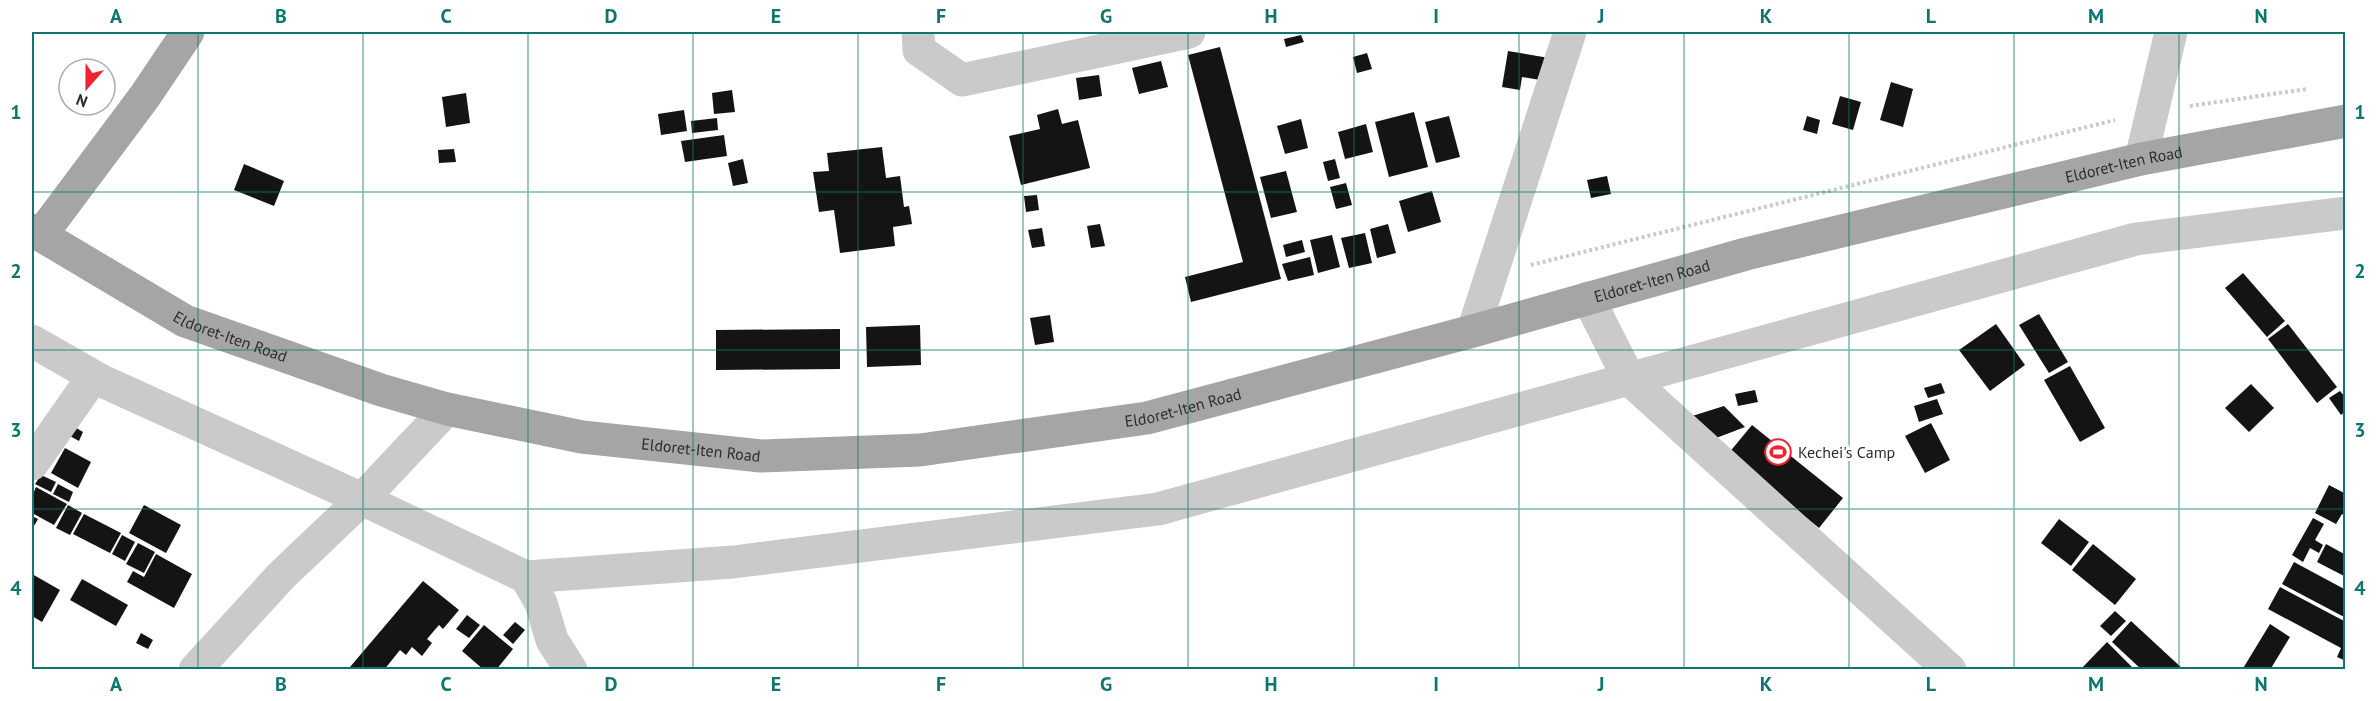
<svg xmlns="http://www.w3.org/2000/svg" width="2377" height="701" font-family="'PT Sans',sans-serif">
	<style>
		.building { fill: #141414 }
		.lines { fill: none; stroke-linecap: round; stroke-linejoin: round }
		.path { stroke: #cacaca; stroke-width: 4; stroke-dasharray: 3 3; stroke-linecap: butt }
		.minor { stroke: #cacaca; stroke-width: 33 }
		.major { stroke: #a5a5a5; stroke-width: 33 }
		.grid { fill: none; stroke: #0f766e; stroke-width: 1.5; stroke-opacity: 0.55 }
		.labels { text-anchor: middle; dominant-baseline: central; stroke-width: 6; stroke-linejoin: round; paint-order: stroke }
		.street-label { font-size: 16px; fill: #2d2d2d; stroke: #fff }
		.poi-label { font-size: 16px; fill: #2d2d2d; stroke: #fff; text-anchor: start }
		.neatline { fill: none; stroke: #0f766e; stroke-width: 2 }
		.grid-label { font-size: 20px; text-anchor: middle; font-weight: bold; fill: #0f766e }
	</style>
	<rect width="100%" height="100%" fill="#fff"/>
	<g class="building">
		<polygon points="1301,35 1304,42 1286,47 1284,39"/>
		<polygon points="1220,47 1281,279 1191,302 1185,277 1243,262 1188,55"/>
		<polygon points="1508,51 1549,58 1546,81 1522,77 1520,90 1502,87"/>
		<polygon points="1367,53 1372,69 1357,73 1353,57"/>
		<polygon points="1161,61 1168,87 1139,94 1132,68"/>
		<polygon points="1099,75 1102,96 1079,100 1076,78"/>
		<polygon points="1891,82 1913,89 1903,127 1880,120"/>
		<polygon points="732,90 735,112 714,114 712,93"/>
		<polygon points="466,93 470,123 446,127 442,97"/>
		<polygon points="1840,96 1861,102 1853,130 1832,124"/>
		<polygon points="1058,109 1062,124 1078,120 1090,168 1021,185 1009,136 1040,129 1037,115"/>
		<polygon points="684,110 687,131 661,135 658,114"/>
		<polygon points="1414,112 1428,167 1389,177 1375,122"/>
		<polygon points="1449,116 1460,157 1436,163 1425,122"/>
		<polygon points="1807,116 1820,120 1817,134 1803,130"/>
		<polygon points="717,118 718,130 692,133 691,121"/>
		<polygon points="1301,119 1308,148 1285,154 1277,126"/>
		<polygon points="1366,124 1373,152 1345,159 1338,132"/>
		<polygon points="724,135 727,156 685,162 681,141"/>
		<polygon points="882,147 886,178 900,176 904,207 909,206 912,224 893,227 895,246 840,253 834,210 819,212 813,172 829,171 827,153"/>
		<polygon points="454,149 456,162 439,163 438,150"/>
		<polygon points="743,159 748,183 733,186 728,163"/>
		<polygon points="1335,159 1340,178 1328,181 1323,162"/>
		<polygon points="244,164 284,181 274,206 234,190"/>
		<polygon points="1286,171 1297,212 1271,218 1260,177"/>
		<polygon points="1607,176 1611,194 1591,198 1587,180"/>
		<polygon points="1346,183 1352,205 1336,209 1330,187"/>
		<polygon points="1432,191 1441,222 1408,232 1399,201"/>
		<polygon points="1037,195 1039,210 1026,212 1024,196"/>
		<polygon points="1100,224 1105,246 1091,248 1087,226"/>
		<polygon points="1388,224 1396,253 1377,258 1370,229"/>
		<polygon points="1042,228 1045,246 1032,248 1028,230"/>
		<polygon points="1365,233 1372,263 1349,268 1341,238"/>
		<polygon points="1332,235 1340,267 1318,273 1310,240"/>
		<polygon points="1302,240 1305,252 1286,257 1283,245"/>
		<polygon points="1310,257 1314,275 1288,281 1282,264"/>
		<polygon points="2243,273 2285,321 2267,337 2225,288"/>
		<polygon points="2039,314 2068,362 2049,373 2019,325"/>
		<polygon points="1050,315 1054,342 1035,345 1030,318"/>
		<polygon points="1996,324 2025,365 1990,391 1959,350"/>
		<polygon points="2288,324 2337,387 2317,403 2268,339"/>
		<polygon points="920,325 921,365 867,367 866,327"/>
		<polygon points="840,329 840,369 716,370 716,330"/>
		<polygon points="2070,366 2105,428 2080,442 2044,380"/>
		<polygon points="1941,383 1945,393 1928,398 1924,388"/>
		<polygon points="2251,384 2274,408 2249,432 2225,408"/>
		<polygon points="1755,390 1758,402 1738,406 1735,394"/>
		<polygon points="2340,391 2346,398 2346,411 2341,415 2329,398"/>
		<polygon points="1937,399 1943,414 1919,422 1914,406"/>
		<polygon points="1724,406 1745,427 1711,440 1689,417"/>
		<polygon points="1931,423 1950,460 1925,473 1905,436"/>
		<polygon points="1752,425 1843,498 1819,528 1728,454"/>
		<polygon points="73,426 83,432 79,441 68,435"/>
		<polygon points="65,448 91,462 78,488 51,473"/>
		<polygon points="41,475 56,482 51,492 35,484"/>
		<polygon points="58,484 73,492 69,502 53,494"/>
		<polygon points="2329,485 2346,494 2346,516 2342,514 2336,524 2315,513"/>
		<polygon points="36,487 67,504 54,525 32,513 32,496"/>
		<polygon points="68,505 82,513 70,535 56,528"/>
		<polygon points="144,505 181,525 166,553 129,533"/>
		<polygon points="84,514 121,533 110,553 73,534"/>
		<polygon points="32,516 38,519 34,526 32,525"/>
		<polygon points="2313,518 2324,524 2315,540 2323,545 2319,553 2310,548 2303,562 2292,555"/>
		<polygon points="2059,519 2089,542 2071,566 2041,543"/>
		<polygon points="122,535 135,542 125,561 112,554"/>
		<polygon points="138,543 155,552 144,573 126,564"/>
		<polygon points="2093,544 2136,579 2115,605 2072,570"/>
		<polygon points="2326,544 2346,555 2346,577 2317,562"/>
		<polygon points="156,554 192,574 174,608 127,582 133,571 144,577"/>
		<polygon points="2294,562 2346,590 2346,618 2282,584"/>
		<polygon points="32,574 60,590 42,622 32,616"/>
		<polygon points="82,579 128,605 116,626 70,600"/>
		<polygon points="423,581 459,610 443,629 439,625 427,639 432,643 422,656 412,647 406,655 400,650 384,670 354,670 350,667"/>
		<polygon points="2280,587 2346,622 2346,661 2337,657 2341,648 2268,609"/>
		<polygon points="2115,611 2126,621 2111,636 2100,626"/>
		<polygon points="467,615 480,625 469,638 456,629"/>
		<polygon points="2131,621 2184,670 2142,670 2112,642"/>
		<polygon points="515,622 525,630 513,644 503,635"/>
		<polygon points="2270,624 2290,637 2270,670 2242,670"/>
		<polygon points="484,625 513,649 496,670 484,670 462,651"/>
		<polygon points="141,633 153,640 148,649 136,643"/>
		<polygon points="2107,642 2135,670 2080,670"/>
	</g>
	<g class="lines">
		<g class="path">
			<polyline points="2190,106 2307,89"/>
			<polyline points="1531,265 2115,120"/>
		</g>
		<g class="minor">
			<polyline points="918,32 919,50 962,80 1189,32"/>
			<polyline points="2141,159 2171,32"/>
			<polyline points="1588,298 1629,379 1950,670"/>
			<polyline points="1473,331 1570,32"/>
			<polyline points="32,341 102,381 362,499 526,577 541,603 552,640 571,670"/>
			<polyline points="32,464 93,377"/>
			<polyline points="526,577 733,562 1158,509 2136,239 2346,213"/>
			<polyline points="195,670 281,576 362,499 447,409"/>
		</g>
		<g class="major">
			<path id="s1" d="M32 230 185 321 381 390 447 409 582 437 761 456 920 450 1147 418 1473 331 1746 254 2141 159 2346 121"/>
			<polyline points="41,235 145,96 188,32"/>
		</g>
	</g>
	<path class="grid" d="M198 32V670M363 32V670M528 32V670M693 32V670M858 32V670M1023 32V670M1188 32V670M1354 32V670M1519 32V670M1684 32V670M1849 32V670M2014 32V670M2179 32V670M32 192H2346M32 350H2346M32 509H2346"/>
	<defs>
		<g id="stadium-ring" transform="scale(1.35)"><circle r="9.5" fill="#fff" stroke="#f02430" stroke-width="1.5"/><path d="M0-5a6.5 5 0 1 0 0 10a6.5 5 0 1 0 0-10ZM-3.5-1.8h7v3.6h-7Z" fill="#f02430"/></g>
	</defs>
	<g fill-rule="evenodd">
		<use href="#stadium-ring" x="1778" y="452"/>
	</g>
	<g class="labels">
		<g class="street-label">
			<text stroke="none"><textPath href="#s1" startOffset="2170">Eldoret-Iten Road</textPath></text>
			<text stroke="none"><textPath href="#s1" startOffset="1684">Eldoret-Iten Road</textPath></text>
			<text stroke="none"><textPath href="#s1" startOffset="226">Eldoret-Iten Road</textPath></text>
			<text stroke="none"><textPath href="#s1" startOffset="1198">Eldoret-Iten Road</textPath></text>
			<text stroke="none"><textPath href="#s1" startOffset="712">Eldoret-Iten Road</textPath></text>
		</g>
		<g class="poi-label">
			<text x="1798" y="452">Kechei's Camp</text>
		</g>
	</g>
	<rect width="2377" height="701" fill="none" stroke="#ffffff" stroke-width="66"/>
	<g transform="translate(87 87) rotate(201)"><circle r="28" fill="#ffffff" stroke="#ababab" stroke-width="1.5"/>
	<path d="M0-4.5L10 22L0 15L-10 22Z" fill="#f02430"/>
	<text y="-9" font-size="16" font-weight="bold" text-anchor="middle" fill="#2d2d2d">N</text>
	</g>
	<rect x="33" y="33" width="2311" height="635" class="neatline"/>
	<g class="grid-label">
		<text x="116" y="23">A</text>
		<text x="281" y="23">B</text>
		<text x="446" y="23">C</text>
		<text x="611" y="23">D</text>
		<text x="776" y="23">E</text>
		<text x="941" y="23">F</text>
		<text x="1106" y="23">G</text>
		<text x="1271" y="23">H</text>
		<text x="1436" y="23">I</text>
		<text x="1601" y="23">J</text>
		<text x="1766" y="23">K</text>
		<text x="1931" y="23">L</text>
		<text x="2096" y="23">M</text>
		<text x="2261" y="23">N</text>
		<text x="16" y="119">1</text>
		<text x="2360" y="119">1</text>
		<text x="16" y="278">2</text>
		<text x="2360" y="278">2</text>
		<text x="16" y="437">3</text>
		<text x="2360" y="437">3</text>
		<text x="16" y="595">4</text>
		<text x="2360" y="595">4</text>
		<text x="116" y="691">A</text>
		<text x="281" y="691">B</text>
		<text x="446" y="691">C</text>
		<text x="611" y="691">D</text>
		<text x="776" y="691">E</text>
		<text x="941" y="691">F</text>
		<text x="1106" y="691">G</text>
		<text x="1271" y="691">H</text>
		<text x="1436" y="691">I</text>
		<text x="1601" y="691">J</text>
		<text x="1766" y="691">K</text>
		<text x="1931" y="691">L</text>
		<text x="2096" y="691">M</text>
		<text x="2261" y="691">N</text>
	</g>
</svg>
